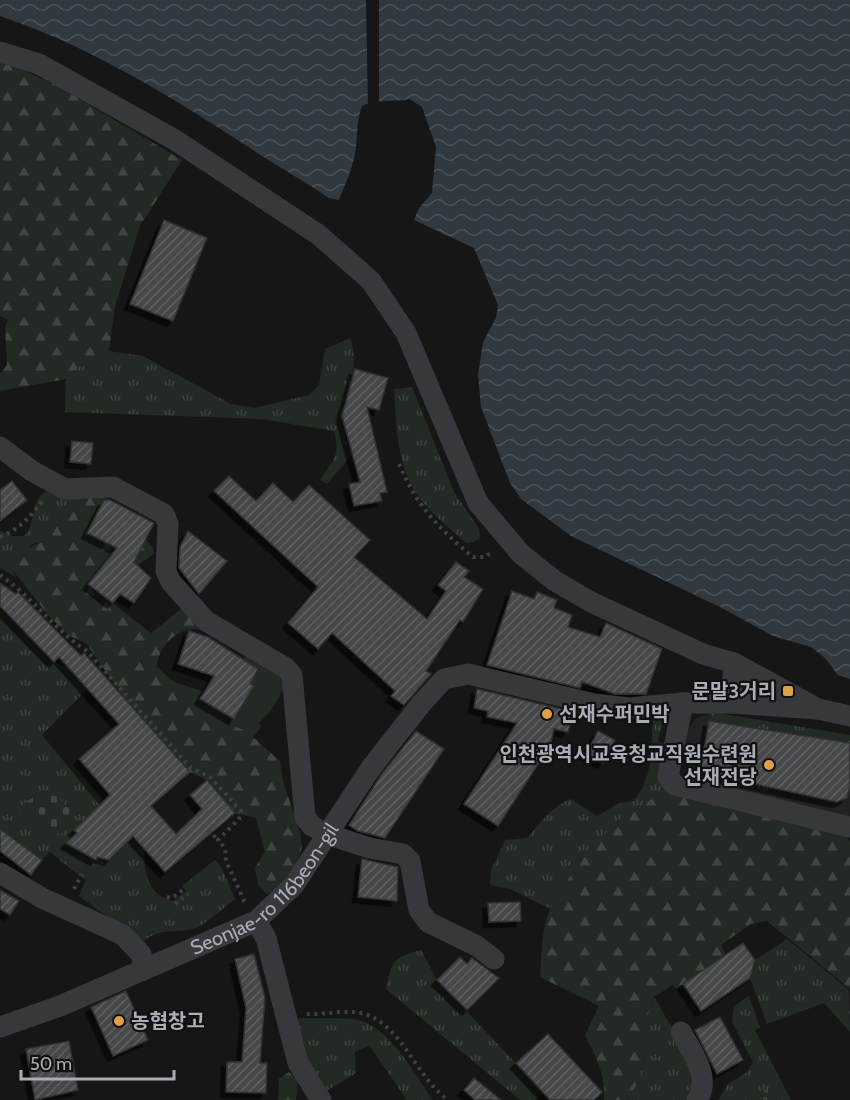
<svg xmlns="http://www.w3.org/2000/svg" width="850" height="1100" font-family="Cabin,'Noto Sans KR',sans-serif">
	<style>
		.built { fill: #222224 }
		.grass { fill: url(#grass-tufts) }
		.forest { fill: url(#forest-firs) }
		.cemetery { fill: url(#cemetery-stones) }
		.green { fill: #222a23 }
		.water { fill: url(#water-waves) }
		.pier { fill: #161617 }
		.building { fill: url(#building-hatch); stroke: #303033; stroke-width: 1.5; filter: url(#shadow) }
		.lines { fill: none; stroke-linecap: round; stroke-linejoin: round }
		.path { stroke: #3d3f43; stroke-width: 4; stroke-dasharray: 3 4.5; stroke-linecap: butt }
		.minor { stroke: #37383c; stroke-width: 21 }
		.poi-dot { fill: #dfa046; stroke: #111112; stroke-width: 2 }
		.labels { text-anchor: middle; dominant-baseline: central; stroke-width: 4.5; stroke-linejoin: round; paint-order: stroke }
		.poi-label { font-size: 20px; font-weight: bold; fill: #a9aeb6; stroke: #111112; text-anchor: end }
		.street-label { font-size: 20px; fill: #a9aeb6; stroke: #111112 }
	</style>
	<defs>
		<pattern id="grass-tufts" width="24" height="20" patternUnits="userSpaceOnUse" patternTransform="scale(1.5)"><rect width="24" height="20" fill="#222a23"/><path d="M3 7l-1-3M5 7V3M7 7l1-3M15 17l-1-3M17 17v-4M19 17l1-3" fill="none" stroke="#3f4641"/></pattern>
		<pattern id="forest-firs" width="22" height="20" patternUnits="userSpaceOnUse" patternTransform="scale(1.5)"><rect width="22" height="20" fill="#222a23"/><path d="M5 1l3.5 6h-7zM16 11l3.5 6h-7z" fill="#3f4641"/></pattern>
		<pattern id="cemetery-stones" width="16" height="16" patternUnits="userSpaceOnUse" patternTransform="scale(1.5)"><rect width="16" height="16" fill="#222a23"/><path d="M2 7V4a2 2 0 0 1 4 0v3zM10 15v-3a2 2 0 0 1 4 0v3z" fill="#3f4641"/></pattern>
		<pattern id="water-waves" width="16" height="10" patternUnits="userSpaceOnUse" patternTransform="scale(1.5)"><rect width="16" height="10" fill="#30393f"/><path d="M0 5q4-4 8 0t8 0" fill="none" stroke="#4b5358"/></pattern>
		<pattern id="building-hatch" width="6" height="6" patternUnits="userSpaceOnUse" patternTransform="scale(1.5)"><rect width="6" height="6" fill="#45464a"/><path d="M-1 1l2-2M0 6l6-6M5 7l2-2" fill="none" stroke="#5d5e62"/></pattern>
		<filter id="shadow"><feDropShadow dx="-5.5" dy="5.5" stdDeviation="0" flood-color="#0009"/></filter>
	</defs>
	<rect width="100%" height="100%" fill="#161617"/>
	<polygon class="built" points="711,712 850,735 850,816 690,780 692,770 685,761 683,748 686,732 695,719"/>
	<g class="grass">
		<path d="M350 338C365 377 330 417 352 455L327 484 320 480C333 460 341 457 334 431L262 419 65 412 66 379 78 367 109 351 143 356 231 404 254 408 309 395 319 385 325 349Z"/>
		<path d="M412 387 454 492 479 529 480 538 474 542 466 543C450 528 432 515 419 497 397 468 396 425 394 389Z"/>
		<path d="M51 490 98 495 63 515 53 532 44 541 32 544 11 568 16 577 0 568V531L13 536H24C38 523 28 495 51 490Z"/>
		<path d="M0 608 54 662 68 668 87 689 42 735 98 803 134 840 145 835C143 860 142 895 173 901L186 891 182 886 215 860 222 868 235 899C223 908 206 925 193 929 174 933 160 928 144 941L138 939 79 896 86 879 77 874 50 852 42 860 0 829Z"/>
		<polygon points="711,712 850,735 850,743 709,720"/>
		<path d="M665 713 658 742 674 746 680 786 592 851 566 882 551 909 510 889 490 885 491 870 505 840 527 838C541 823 551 806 571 799L597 816 619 803 633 801C654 778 651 747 653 717Z"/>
		<polygon points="700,772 777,788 776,799 698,781"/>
		<polygon points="787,939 849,990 850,1032 824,1003 767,1024 750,978 755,960"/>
		<path d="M421 950 437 980 544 1093 535 1100H520L386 989C391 962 393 957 421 950Z"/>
		<polygon points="749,996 760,1027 755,1030 791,1100 718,1100 729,1083 746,1073 753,1062 732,1022 734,1006"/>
		<polygon points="654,997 697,1070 693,1097 687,1100 627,1100 638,1083 645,1057 645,1022"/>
		<path d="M302 1018C320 1019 340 1017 358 1020 388 1025 416 1076 433 1100H407L369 1045 355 1052 356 1073 323 1093 306 1066 294 1020Z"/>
	</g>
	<g class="forest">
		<polygon points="0,60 56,85 182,160 140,226 115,306 109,351 78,367 66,379 0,391 0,374 7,365 5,327 8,320 0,316"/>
		<path d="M98 495 107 496 87 533 145 539 153 547 154 554 138 565 131 559 127 564 113 553 88 584 151 633 180 610H185L202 629C196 630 192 628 187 630 171 634 157 652 157 667L174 682 205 692 201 700 207 703V708L251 730 259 723 261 727 253 737 280 761 283 781 300 832 302 849 297 863 277 892 267 894 258 885 255 868 265 852 256 818 235 813 207 780 190 772 125 699 86 643 70 636 49 616 11 568 17 553 44 541 53 532 63 515 77 503Z"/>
		<path d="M680 786 838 825 850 841V989L767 921 751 924 721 945 726 955 676 989 673 985 654 997 645 1022V1057L638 1083 627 1100H604C606 1075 596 1057 585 1035L599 1006 540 977C542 956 541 932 549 912 559 888 599 836 619 820 637 805 659 796 680 786Z"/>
		<polygon points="289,1072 298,1081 296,1100 278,1100 279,1079"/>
	</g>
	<polygon class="cemetery" points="40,793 56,796 73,812 70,826 60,835 20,811 26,802"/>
	<path class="green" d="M247 652 270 666 285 681C281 701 267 717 251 730 234 731 221 717 207 708V703L229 716 237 715 254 687 250 684 258 669 243 660Z"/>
	<path class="water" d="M0 0H850V679L838 675 824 657 811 647 773 636 720 607 571 536 521 499 510 483 481 407 478 375 483 342 496 318 498 305 474 248 414 220 419 208 432 193 436 147 422 107 410 99C394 102 377 99 362 106 356 121 358 137 355 154 352 169 345 185 339 200L329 198C306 182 282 169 259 154 177 100 94 48 0 16Z"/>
	<polygon class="pier" points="366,0 379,0 379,105 368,107"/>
	<g class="building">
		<polygon points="164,220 207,238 173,321 130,304"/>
		<polygon points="355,369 388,378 379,410 367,407 387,492 380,493 382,501 354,506 349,484 360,482 342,416"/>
		<polygon points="72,441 93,443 91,464 70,462"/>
		<polygon points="229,476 256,501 273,483 293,502 309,485 370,540 354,557 427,619 446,591 438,585 456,562 469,571 464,577 483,589 463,622 460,620 426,671 431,674 404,705 391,696 395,691 332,633 318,649 288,623 318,587 214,491"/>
		<polygon points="12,481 27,500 0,521 0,490"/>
		<polygon points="104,500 110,500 154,523 134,562 151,578 134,603 120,594 113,603 88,584 117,548 87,533"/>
		<polygon points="188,531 227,561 199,594 179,568 180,547"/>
		<polygon points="0,583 16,594 18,592 81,656 84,653 190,772 151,806 176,834 202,809 190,795 207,780 235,813 165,872 133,836 109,860 97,857 96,860 66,843 77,833 74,830 110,795 79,759 119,724 59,657 54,662 0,606"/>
		<polygon points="512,591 534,599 537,592 557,600 554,608 572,615 568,627 600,637 606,623 662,649 646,694 615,694 582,682 580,688 487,665"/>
		<polygon points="189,631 208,637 258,669 250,684 254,686 234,719 200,699 214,676 178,664"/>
		<polygon points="477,689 574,712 568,732 554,729 550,746 498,826 464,804 517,723 487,717 488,711 474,708"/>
		<polygon points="709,721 850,743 850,786 847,798 837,802 700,772"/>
		<polygon points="416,731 444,749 385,838 358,831 349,825 381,775"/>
		<polygon points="598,731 615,740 603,763 586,754"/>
		<polygon points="0,829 42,860 31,875 0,851"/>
		<polygon points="362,859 398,867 397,901 358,897"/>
		<polygon points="0,890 19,901 10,915 0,909"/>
		<polygon points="520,902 521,921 489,922 488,903"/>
		<polygon points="743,943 755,960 750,978 701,1011 683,984"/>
		<polygon points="254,954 265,998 260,1063 267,1063 266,1093 226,1092 227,1062 242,1062 246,1008 235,959"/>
		<polygon points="460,957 467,964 472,958 499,978 467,1010 437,980"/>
		<polygon points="126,991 148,1040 113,1056 91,1007"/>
		<polygon points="720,1017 743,1060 717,1074 695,1030"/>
		<polygon points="548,1034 602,1092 594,1100 550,1100 516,1063"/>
		<polygon points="69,1041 78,1090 35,1100 26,1049"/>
		<polygon points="474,1078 501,1100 475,1100 464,1090"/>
	</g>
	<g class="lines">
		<g class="path">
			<path d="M399 464C416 505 439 529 473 557H485L493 551"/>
			<path d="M0 537C20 529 31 516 44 499"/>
			<path d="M0 575C33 597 54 630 87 651L191 768 210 777 241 811 239 819 218 840 225 848 226 861 246 905"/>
			<polyline points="208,830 218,840"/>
			<polyline points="74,889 82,874"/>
			<polyline points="167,897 172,898 184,889"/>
			<polyline points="175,904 188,894"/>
			<path d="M307 1014C326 1015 349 1008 368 1015 404 1030 417 1078 448 1100"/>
			<polyline points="765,1100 767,1085"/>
		</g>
		<g class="minor">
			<polyline points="0,52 39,64 175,140 319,235 371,281 406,333 478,503 521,554 555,581 591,602 703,654 734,663 818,709"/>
			<polyline points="0,447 32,471 65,489 113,487 164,514 168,524 166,571 171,582 206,621 286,668 292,675 305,817 312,826 326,834 370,848 403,854 410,861 419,910 428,922 477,946 494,959"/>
			<polyline points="683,703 668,777 675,785 850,827"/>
			<polyline points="731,703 734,663"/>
			<polyline points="0,873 42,898 123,935 141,954 144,968"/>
			<polyline points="256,921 266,938 298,1063 321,1100"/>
			<path id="s1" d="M0 1027 60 1006 256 921 294 885 371 768 421 704 444 679 468 674 594 704 629 708 683 703H731L818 709 850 716"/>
			<path d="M681 1032C692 1052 712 1078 697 1100"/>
		</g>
	</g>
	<g class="poi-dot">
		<rect x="782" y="685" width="12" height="12" rx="3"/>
		<circle cx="547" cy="714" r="6"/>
		<circle cx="769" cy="765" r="6"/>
		<circle cx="119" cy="1021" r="6"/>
	</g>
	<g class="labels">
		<g class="poi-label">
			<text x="776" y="691">문말3거리</text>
			<text x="559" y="714" text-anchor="start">선재수퍼민박</text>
			<text x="757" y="754">인천광역시교육청교직원수련원<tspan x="757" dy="23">선재전당</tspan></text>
			<text x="131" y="1021" text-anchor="start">농협창고</text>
		</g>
		<g class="street-label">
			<text stroke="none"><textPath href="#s1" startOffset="304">Seonjae-ro 116beon-gil</textPath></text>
		</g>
	</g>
	<path d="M21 1070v9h153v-9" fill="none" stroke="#a9aeb6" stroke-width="3"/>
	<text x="30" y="1070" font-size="18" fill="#a9aeb6" stroke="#111112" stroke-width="4.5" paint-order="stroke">50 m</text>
</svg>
